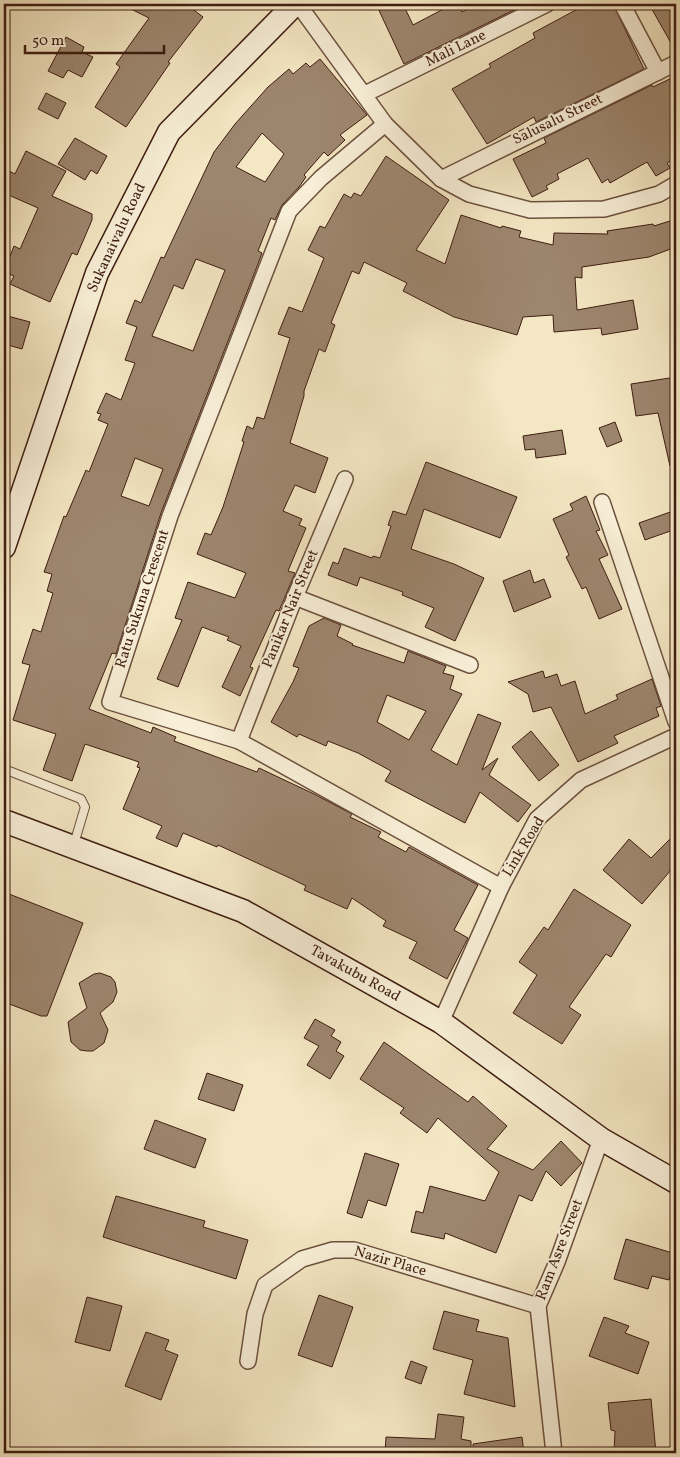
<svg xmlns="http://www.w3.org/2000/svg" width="680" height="1457" font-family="Vollkorn,serif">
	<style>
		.building { fill: #9d866e; stroke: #3e1d11; fill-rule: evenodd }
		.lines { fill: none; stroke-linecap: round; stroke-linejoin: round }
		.lane-casing { stroke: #6c503e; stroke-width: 10 }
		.street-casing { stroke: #6c503e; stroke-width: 18 }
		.secondary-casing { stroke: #3e1d11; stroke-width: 25 }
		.lane { stroke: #f8efd8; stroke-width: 8 }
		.street { stroke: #f8efd8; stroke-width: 15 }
		.secondary { stroke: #f8efd8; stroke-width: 22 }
		.labels { text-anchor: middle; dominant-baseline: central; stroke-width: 4; stroke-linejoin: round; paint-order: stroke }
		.street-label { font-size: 15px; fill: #3e1d11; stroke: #f8efd8 }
	</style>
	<rect width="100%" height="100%" fill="#f4e7c3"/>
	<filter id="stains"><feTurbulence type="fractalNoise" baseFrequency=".004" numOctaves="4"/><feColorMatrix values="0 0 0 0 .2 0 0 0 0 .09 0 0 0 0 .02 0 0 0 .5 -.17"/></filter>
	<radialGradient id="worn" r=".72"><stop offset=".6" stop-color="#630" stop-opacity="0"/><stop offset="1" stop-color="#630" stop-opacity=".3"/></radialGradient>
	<g class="building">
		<polygon points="121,4 186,4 203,17 168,62 170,63 126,127 95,107 120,67 116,64 149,18"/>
		<polygon points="376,4 403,4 413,25 453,4 458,4 462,12 477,4 526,4 404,64"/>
		<polygon points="587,4 613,4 644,69 536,122 534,117 487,144 452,89 491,67 489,64 535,38 533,33"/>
		<polygon points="649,4 676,4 676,52"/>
		<polygon points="66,37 84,47 82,52 93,57 82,77 68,70 63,78 48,71"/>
		<path d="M320 59 367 115 340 135 345 140 328 156 324 152 304 175 306 177 299 187 282 205 275 220 271 218 258 251 262 253 256 269 161 513 116 654 112 653 89 709 151 733 153 727 176 737 174 741 257 772 259 768 314 794 352 814 350 817 381 832 378 837 406 852 409 847 478 885 454 930 468 938 447 979 409 958 417 942 383 926 386 921 352 898 347 909 304 890 306 886 292 879 218 845 217 847 183 833 177 847 156 838 162 826 123 809 140 768 137 767 139 762 85 744 72 781 43 770 56 734 13 720 30 665 22 663 33 629 41 632 53 593 47 591 52 574 44 572 64 516 66 517 86 470 89 472 108 424 98 420 101 414 97 413 106 393 121 400 135 363 125 360 137 327 126 323 135 300 141 303 161 257 164 258 214 152 235 124 268 87 289 69 293 74 306 63 310 67ZM262 133 284 154 265 182 236 167ZM196 259 225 270 193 351 152 336 174 285 183 289ZM135 458 163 469 149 506 121 496Z"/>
		<polygon points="676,76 676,158 667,163 670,168 656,176 647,162 610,183 608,179 602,183 588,158 557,174 559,179 546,186 548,189 532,197 513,159 546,143 544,138 652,85 653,87"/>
		<polygon points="46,93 66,103 58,119 38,109"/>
		<polygon points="75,138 107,156 97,174 91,170 85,180 58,164"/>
		<polygon points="26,151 66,171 52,196 92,214 92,220 77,255 72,253 50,302 10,284 14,276 4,272 14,246 20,249 38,208 4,193 4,182 9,171 15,174"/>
		<polygon points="386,156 449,200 416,250 445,264 461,215 501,228 502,226 521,231 519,237 553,245 554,233 608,234 607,231 653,224 654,226 673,220 676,229 676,247 649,257 582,267 582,278 575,277 577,310 633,300 638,329 602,335 601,328 554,332 553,315 523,317 517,335 454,317 403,291 407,283 364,262 359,274 352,271 331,323 335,325 325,352 319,349 304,391 304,396 290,443 328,458 315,493 295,485 283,511 302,519 299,525 306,528 288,571 295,573 279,611 276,610 250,667 253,668 240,696 222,687 241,646 227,640 229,637 202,627 178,687 157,679 182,620 175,618 188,582 235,598 246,573 197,554 205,533 211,535 223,507 244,442 242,441 247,426 253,429 257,417 264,419 290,338 278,334 289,307 302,312 324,258 308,250 320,226 325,228 344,194 351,198 354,193 361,196"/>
		<polygon points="4,315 30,322 22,349 4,344"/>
		<polygon points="676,377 676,466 670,466 658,413 636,416 631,384"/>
		<polygon points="615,422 622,441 607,447 599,428"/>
		<polygon points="562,430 566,454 536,458 535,449 525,450 523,436"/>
		<polygon points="426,462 517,497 500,538 424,509 411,549 454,564 484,578 455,641 425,627 434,608 402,595 403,592 360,577 357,586 328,575 333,562 338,564 344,548 372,558 373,556 380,558 391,526 388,525 393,511 406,515"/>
		<polygon points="586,496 600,530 596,531 608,555 599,559 622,609 599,619 586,587 582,589 566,557 569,555 553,519 573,510 570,504"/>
		<polygon points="676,510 676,529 645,540 639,523"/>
		<polygon points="530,570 534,583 544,579 551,597 514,612 503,581"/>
		<path d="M324 618 341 625 337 636 353 644 352 645 404 663 408 651 446 666 443 673 454 676 450 689 462 694 431 750 457 765 478 714 501 723 482 770 498 758 489 775 531 805 518 822 480 792 465 823 385 781 391 771 358 753 328 741 326 746 299 734 297 737 271 722 293 682 299 668 293 666 309 626ZM387 695 426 711 409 740 377 722Z"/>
		<polygon points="543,671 545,678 557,674 561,686 575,681 585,714 618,699 616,695 652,679 661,706 656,708 659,716 614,736 618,743 578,762 551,707 533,712 528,694 508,682"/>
		<polygon points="531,731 559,765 539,781 512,747"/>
		<polygon points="676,833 676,864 642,904 603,870 629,839 651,858"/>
		<polygon points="574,889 631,925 611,957 606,954 569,1007 581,1015 562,1044 513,1013 537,975 519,962 544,927 548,930"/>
		<polygon points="4,892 83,923 47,1016 41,1016 4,1002"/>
		<polygon points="100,973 111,977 115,982 117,992 113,1002 100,1013 108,1030 104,1043 93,1051 87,1051 80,1050 71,1042 68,1022 87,1008 79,983 94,974"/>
		<polygon points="315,1019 335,1030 331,1036 341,1042 336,1051 344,1056 330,1079 307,1065 319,1046 304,1038"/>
		<polygon points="384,1042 468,1102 473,1096 507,1126 487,1149 533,1170 561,1141 582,1163 561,1186 546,1171 532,1201 519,1195 496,1253 445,1233 444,1239 411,1232 416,1211 423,1213 430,1186 485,1201 499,1172 438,1118 427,1133 400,1113 404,1108 360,1079"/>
		<polygon points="207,1073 243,1085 234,1111 198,1099"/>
		<polygon points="155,1120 206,1139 195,1168 144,1149"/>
		<polygon points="365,1153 399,1164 386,1206 368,1200 362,1218 347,1213"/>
		<polygon points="116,1196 205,1221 203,1227 248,1240 236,1279 103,1237"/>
		<polygon points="626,1239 676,1254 669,1280 652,1276 648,1289 614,1279"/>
		<polygon points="319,1295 353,1307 332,1367 298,1355"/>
		<polygon points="87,1297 122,1306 110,1351 75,1342"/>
		<polygon points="444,1311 479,1320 476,1331 508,1338 515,1407 464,1394 473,1360 433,1349"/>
		<polygon points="604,1317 629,1326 625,1333 649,1342 638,1374 589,1356"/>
		<polygon points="146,1332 169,1340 165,1350 178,1355 161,1400 125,1386"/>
		<polygon points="411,1361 427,1367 421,1384 405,1378"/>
		<polygon points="651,1399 656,1453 614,1453 615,1431 611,1430 608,1403"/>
		<polygon points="438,1414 464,1417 461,1439 471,1441 471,1453 385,1453 386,1437 435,1439"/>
		<polygon points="522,1437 524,1453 473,1453 473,1444"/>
	</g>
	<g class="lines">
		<g class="lane-casing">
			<polyline id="lane" points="4,769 81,799 85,807 74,844"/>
		</g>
		<g class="street-casing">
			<g id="street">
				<polyline points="298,4 385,124 441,179 469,194 530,210 604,209 659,194 676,184"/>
				<polyline points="622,4 658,72"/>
				<polyline points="365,94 547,4"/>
				<polyline points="385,124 321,178 289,211 170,516 110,702 239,741 501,887"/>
				<polyline points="441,179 676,63"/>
				<polyline points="602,502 676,722"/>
				<polyline points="295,597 470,665"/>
				<polyline points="239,741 295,597 345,479"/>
				<polyline points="441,1022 501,887 537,819 581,780 676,736"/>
				<polyline points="248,1361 255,1314 265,1285 302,1259 333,1250 354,1250 538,1306"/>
				<polyline points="554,1453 538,1306 557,1262 601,1139"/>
			</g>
		</g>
		<g class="secondary-casing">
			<g id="secondary">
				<polyline points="4,547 97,273 169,132 295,4"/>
				<polyline points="4,821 243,911 441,1022 601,1139 676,1182"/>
			</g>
		</g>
		<use href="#lane" class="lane"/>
		<use href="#street" class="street"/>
		<use href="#secondary" class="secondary"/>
	</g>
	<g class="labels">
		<g class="street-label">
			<text transform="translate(456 49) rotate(-26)">Mali Lane</text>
			<text transform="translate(558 120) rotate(-26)">Salusalu Street</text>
			<text transform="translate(117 238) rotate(-65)">Sukanaivalu Road</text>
			<text transform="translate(143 599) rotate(-72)">Ratu Sukuna Crescent</text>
			<text transform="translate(291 609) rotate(-68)">Panikar Nair Street</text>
			<text transform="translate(524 847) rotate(-59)">Link Road</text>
			<text transform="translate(355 974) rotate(29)">Tavakubu Road</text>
			<text transform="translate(560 1250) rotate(-69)">Ram Asre Street</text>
			<text transform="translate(390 1262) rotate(16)">Nazir Place</text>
		</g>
	</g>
	<rect width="680" height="1457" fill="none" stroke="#f4e7c3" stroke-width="20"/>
	<rect x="5" y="5" width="670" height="1447" fill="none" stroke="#3e1d11" stroke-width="2.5"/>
	<rect x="10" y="10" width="660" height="1437" fill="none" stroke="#3e1d11"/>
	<path d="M25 45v8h139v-8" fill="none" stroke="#3e1d11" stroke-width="2.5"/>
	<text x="32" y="45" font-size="15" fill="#3e1d11" stroke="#f8efd8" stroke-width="4" paint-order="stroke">50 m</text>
	<rect width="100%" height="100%" filter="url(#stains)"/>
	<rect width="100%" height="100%" fill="url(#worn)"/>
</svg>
